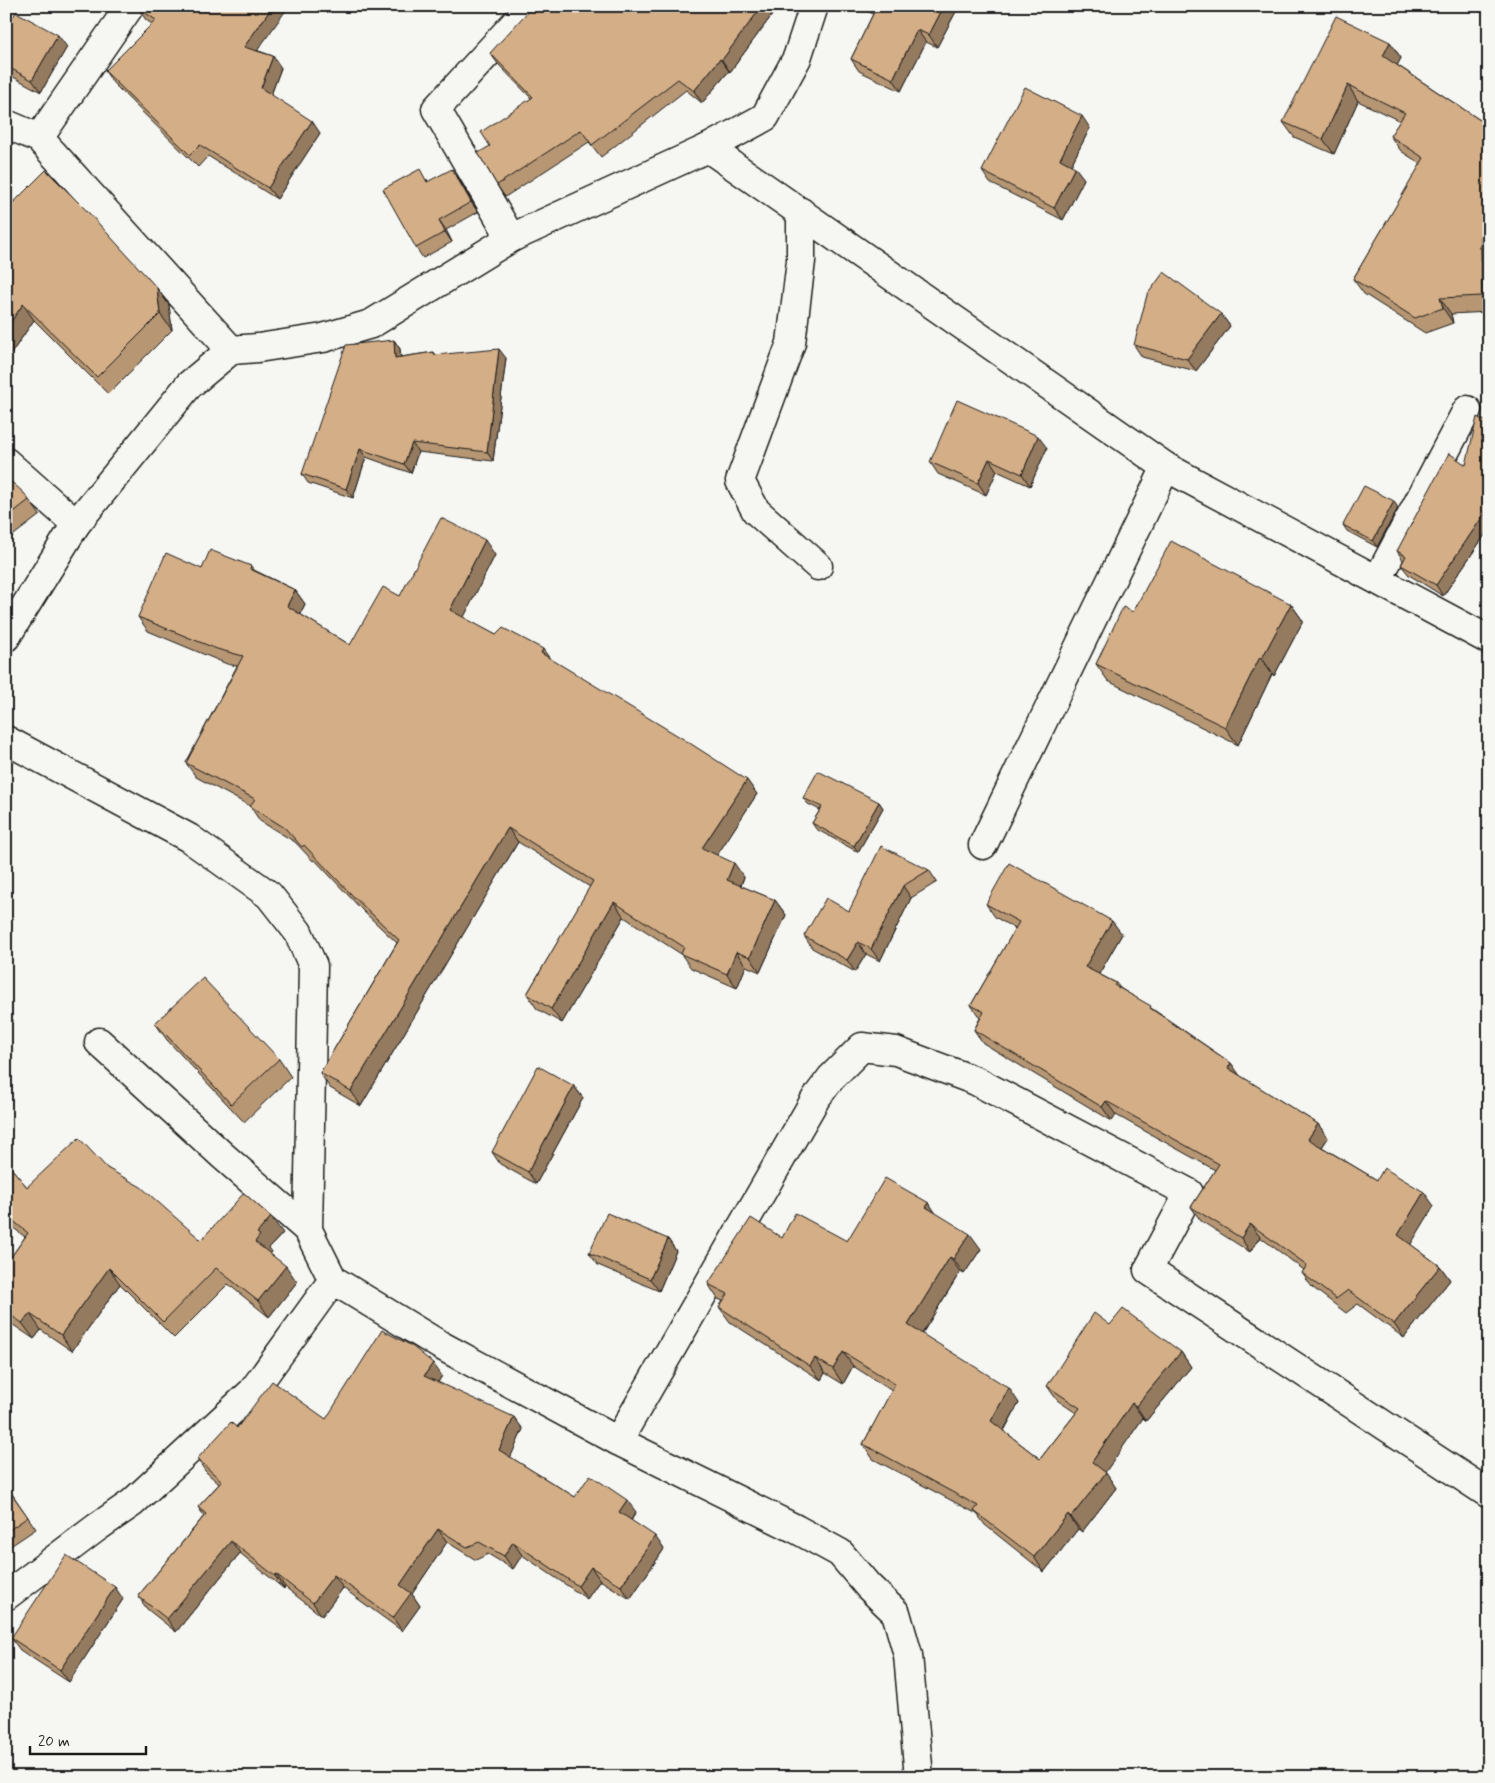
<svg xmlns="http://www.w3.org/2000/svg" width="1495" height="1783" font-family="Mynerve,sans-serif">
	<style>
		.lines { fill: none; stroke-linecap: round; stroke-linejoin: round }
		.minor-casing { stroke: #1c1c1c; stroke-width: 31 }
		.minor { stroke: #f6f6f2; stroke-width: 28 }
		.wall { fill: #b69673; stroke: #1c1c1c }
		.shaded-wall { fill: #947a5e; stroke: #1c1c1c }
		.building { fill: #d4ae86; stroke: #1c1c1c }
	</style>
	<rect width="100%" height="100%" fill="#f6f6f2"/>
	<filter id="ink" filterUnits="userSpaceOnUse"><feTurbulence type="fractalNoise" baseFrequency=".02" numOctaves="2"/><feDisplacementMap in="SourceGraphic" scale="10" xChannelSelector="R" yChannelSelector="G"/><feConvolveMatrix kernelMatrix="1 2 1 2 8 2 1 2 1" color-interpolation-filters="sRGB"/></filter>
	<g filter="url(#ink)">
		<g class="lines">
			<g class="minor-casing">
				<g id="minor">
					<polyline points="6,124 39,138 231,350"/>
					<polyline points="39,138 130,6"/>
					<polyline points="708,148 1166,467 1489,640"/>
					<polyline points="801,212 801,261 791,343 740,481 756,511 818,566"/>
					<polyline points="511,238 436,109 531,6"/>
					<polyline points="6,462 76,524"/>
					<polyline points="1378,579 1467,410"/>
					<polyline points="6,637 76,524 189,385 231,350 258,348 323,338 371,324 511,238 708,148 765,117 797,58 814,6"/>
					<polyline points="6,740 189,838 269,895 298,932 313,966 308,1230 333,1280 440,1345 618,1441 796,1529 840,1553 868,1586 896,1613 908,1655 919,1777"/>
					<polyline points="983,845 1166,467"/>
					<polyline points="99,1042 223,1156 308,1230"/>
					<polyline points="618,1441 816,1098 831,1078 862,1047 896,1051 976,1081 1189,1193 1148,1270 1489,1494"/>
					<polyline points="6,1596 96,1528 132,1503 252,1392 333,1280"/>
				</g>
			</g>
			<use href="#minor" class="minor"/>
		</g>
		<g class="wall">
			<polygon points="858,6 959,6 937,47 926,42 901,91 859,71 851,59 873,14"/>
			<polygon points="138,8 273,56 281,68 271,95 320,133 277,199 208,156 198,167 113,83 105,71 152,24 146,20"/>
			<polygon points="775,11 730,72 729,71 702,103 686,90 601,157 589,142 505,197 497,185 490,146 531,98 498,64 490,53"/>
			<polygon points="6,28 67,47 41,92 6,73"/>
			<polygon points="1390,42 1401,58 1397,65 1489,126 1489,312 1451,314 1453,323 1425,333 1364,294 1353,279 1421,164 1401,151 1390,136 1400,121 1358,101 1334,154 1294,137 1283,122"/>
			<polygon points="1090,128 1071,165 1084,179 1063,220 990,183 982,171"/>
			<polygon points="427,179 428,182 459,179 478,212 446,230 452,242 423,258 416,248"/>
			<polygon points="6,210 157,288 169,305 172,330 108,394 34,320 6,361"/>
			<polygon points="1221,314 1230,326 1196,371 1142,357 1134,345"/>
			<polygon points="394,340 400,349 401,357 434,352 436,355 506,358 493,461 418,452 411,473 366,457 353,498 308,483 302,474"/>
			<polygon points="1489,423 1489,529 1443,596 1409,575 1401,565 1403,560 1397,551 1466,465"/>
			<polygon points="1047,448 1030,486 997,471 986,495 938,474 930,462"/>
			<polygon points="6,477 29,500 40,515 6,541"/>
			<polygon points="1398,508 1377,547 1347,531 1343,525"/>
			<polygon points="495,555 463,618 496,635 550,659 757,794 717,855 744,877 741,886 775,900 786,915 760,972 746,966 737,988 691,968 681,954 624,917 562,1023 537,1009 527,994 590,887 518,842 361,1106 330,1088 320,1073 397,943 363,911 315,860 313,861 295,842 260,821 250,806 196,777 186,763 237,666 227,664 148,631 138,617 202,569 251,566 254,570 295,590 305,604 300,614 350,645 400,596"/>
			<polygon points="1291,604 1303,621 1274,676 1272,674 1238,745 1108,681 1096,664 1133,612"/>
			<polygon points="803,798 879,802 883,808 858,852 816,829 812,823 820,810 808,804"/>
			<polygon points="929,870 937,882 911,898 880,961 866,954 855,972 812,948 804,936 849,911"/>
			<polygon points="986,904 1122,934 1099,974 1116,983 1120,988 1154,1010 1231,1063 1239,1075 1318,1124 1328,1138 1322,1147 1377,1180 1434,1206 1410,1244 1440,1266 1450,1280 1404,1338 1358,1304 1346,1313 1312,1287 1302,1273 1304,1270 1260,1237 1250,1252 1201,1221 1191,1207 1215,1170 1116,1115 1112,1121 983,1043 974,1030 980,1018 971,1005 1015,929 995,917"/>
			<polygon points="155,1023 279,1059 291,1077 244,1122 167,1040"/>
			<polygon points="574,1086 583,1098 536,1184 500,1164 492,1152"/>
			<polygon points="6,1162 27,1187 107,1168 201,1240 283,1233 269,1248 272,1252 270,1254 297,1282 269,1317 228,1284 174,1338 120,1284 72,1351 41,1330 34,1339 6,1320 6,1264 25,1237 6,1222"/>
			<polygon points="929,1203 935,1213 981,1249 964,1274 960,1272 922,1334 1019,1403 1004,1431 1040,1459 1076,1413 1057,1400 1047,1386 1110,1325 1181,1352 1191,1367 1146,1421 1143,1418 1105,1472 1116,1488 1082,1532 1078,1529 1044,1572 985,1525 977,1514 873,1459 863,1444 892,1391 853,1366 843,1384 825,1373 821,1380 730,1322 719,1307 723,1301 718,1299 708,1284 782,1238 847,1241"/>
			<polygon points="668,1239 676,1251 659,1291 598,1265 589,1253"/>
			<polygon points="442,1376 438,1382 523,1429 510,1457 575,1497 636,1512 631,1521 664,1549 630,1599 600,1580 587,1599 522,1555 513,1569 488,1554 476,1560 447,1542 412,1594 420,1606 402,1631 343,1588 322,1616 285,1587 284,1589 240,1553 176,1632 147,1609 138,1596 204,1516 198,1507 219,1484 206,1472 197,1459 237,1428 326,1419"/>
			<polygon points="6,1485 36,1529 6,1549"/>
			<polygon points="123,1599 69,1682 20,1650 11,1638"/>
		</g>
		<g class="shaded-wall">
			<polygon points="273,6 289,6 252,58 244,47"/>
			<polygon points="762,6 772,6 775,11 730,72 722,60"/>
			<polygon points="944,6 959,6 937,47 929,35"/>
			<polygon points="917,30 926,42 901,91 893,79"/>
			<polygon points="58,35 67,47 41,92 32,80"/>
			<polygon points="1390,42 1401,58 1394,72 1383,56"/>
			<polygon points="273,56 281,68 269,100 261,88"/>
			<polygon points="720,59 729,71 702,103 694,91"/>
			<polygon points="1348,85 1358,101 1334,154 1323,139"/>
			<polygon points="1082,116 1090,128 1068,171 1060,159"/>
			<polygon points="312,121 320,133 277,199 268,188"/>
			<polygon points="6,136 12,143 6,153"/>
			<polygon points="1075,167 1084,179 1063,220 1054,208"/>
			<polygon points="452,169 459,179 478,212 471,202"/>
			<polygon points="439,220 446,230 452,242 445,232"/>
			<polygon points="1481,233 1489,244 1489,306 1482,296 1479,247"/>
			<polygon points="1489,233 1489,240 1486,237"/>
			<polygon points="157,288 169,305 172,330 160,314"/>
			<polygon points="1440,298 1451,314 1453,323 1443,308"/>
			<polygon points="23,304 34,320 6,361 6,329"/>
			<polygon points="1221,314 1230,326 1196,371 1187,359"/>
			<polygon points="394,340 400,349 401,366 395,358"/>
			<polygon points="499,349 506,358 493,461 487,452"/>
			<polygon points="1038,436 1047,448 1030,486 1022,474"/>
			<polygon points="412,443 418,452 411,473 404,464"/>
			<polygon points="360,449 366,457 353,498 346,489"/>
			<polygon points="989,459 997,471 986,495 978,483"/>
			<polygon points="1394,501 1398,508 1377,547 1373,541"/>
			<polygon points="1487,510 1489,513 1489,529 1443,596 1436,585"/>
			<polygon points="485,540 495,555 460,625 450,610"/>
			<polygon points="295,590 305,604 297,620 287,606"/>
			<polygon points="1291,604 1303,621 1274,676 1262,658"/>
			<polygon points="543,649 553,663 541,653"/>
			<polygon points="1260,657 1272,674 1238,745 1225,727"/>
			<polygon points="747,780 757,794 712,863 702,848"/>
			<polygon points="879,802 883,808 858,852 854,846"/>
			<polygon points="508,828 518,842 361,1106 351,1091"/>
			<polygon points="734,863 744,877 737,894 727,880"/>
			<polygon points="903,886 911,898 880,961 871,949"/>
			<polygon points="775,900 786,915 760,972 750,957"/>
			<polygon points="614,902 624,917 562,1023 551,1009"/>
			<polygon points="1112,921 1122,934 1095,981 1085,967"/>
			<polygon points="858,942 866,954 855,972 847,960"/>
			<polygon points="736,952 746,966 737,988 727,974"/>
			<polygon points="1231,1063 1241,1077 1228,1068"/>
			<polygon points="574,1086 583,1098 536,1184 528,1172"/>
			<polygon points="1106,1101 1116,1115 1112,1121 1102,1107"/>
			<polygon points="1318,1124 1328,1138 1318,1153 1308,1139"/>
			<polygon points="1424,1192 1434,1206 1408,1249 1398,1235"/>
			<polygon points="929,1203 939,1218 926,1207"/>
			<polygon points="271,1217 283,1233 269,1248 272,1252 267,1258 255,1242 257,1233"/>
			<polygon points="1250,1224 1260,1237 1250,1252 1241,1238"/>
			<polygon points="970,1234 981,1249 964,1274 953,1259"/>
			<polygon points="668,1239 676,1251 659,1291 650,1279"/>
			<polygon points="950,1257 960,1272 918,1340 908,1325"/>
			<polygon points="286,1266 297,1282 269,1317 258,1301"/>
			<polygon points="1440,1266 1450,1280 1404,1338 1394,1324"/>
			<polygon points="109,1268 120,1284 72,1351 61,1335"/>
			<polygon points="30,1314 41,1330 34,1339 22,1323"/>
			<polygon points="843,1352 853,1366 843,1384 833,1369"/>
			<polygon points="1181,1352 1191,1367 1146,1421 1136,1406"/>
			<polygon points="815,1358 825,1373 821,1380 810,1366"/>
			<polygon points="433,1363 442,1376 433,1389 424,1376"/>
			<polygon points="1009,1388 1019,1403 1001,1435 991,1421"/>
			<polygon points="1132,1403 1143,1418 1102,1477 1092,1462"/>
			<polygon points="514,1417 523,1429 508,1463 499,1450"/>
			<polygon points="1106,1473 1116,1488 1082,1532 1071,1517"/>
			<polygon points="627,1500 636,1512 628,1525 619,1512"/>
			<polygon points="1068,1514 1078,1529 1044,1572 1034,1557"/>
			<polygon points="438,1529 447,1542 412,1594 420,1606 402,1631 393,1618 400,1585"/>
			<polygon points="655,1536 664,1549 630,1599 621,1586"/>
			<polygon points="231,1541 240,1553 176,1632 167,1619"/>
			<polygon points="513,1542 522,1555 513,1569 504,1556"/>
			<polygon points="591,1567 600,1580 587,1599 578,1586"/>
			<polygon points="276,1574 285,1587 284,1589 275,1576"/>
			<polygon points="334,1575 343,1588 322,1616 313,1603"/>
			<polygon points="115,1587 123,1599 69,1682 60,1670"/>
		</g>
		<g class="building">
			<polygon points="139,6 273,6 244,47 273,56 261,88 312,121 268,188 200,145 190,155 105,71 156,20 138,8"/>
			<polygon points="533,6 762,6 722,60 720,59 694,91 678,79 592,145 581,130 497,185 478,153 490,146 481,132 533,97 490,53"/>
			<polygon points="873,6 944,6 929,35 917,30 893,79 851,59 876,8"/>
			<polygon points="16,12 58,35 32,80 6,66 6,28"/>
			<polygon points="1336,16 1390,42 1383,56 1489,126 1489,233 1486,237 1481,233 1481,244 1479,247 1481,249 1482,296 1440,298 1443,308 1415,318 1353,279 1424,158 1390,136 1405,113 1348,85 1323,139 1283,122"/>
			<polygon points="1025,87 1082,116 1060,159 1075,167 1054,208 982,171"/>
			<polygon points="420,169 427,182 452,169 471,202 439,220 445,232 416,248 383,189"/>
			<polygon points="46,170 89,213 157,288 160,314 97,377 23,304 6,329 6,210"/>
			<polygon points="1164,272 1221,314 1187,359 1134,345 1147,295"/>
			<polygon points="394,340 395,358 434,352 434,355 499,349 487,452 412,443 404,464 360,449 346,489 302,474 346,345"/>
			<polygon points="957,400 1038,436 1022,474 989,459 978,483 930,462"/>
			<polygon points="1477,417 1489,423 1489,511 1487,510 1436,585 1401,565 1406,556 1397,551 1449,453 1466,465"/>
			<polygon points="6,477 24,493 29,500 6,518"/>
			<polygon points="1364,486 1394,501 1373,541 1343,525"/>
			<polygon points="441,518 485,540 450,610 496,635 503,628 543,649 541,653 685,740 747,780 702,848 734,863 727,880 775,900 750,957 736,952 727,974 681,954 684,947 614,902 551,1009 527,994 593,881 508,828 351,1091 320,1073 399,940 353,896 304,845 302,847 285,828 250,806 255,799 186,763 243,656 217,649 138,617 166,553 202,569 210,550 251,566 250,569 295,590 287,606 350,645 383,587 400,596"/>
			<polygon points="1171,541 1291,604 1262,658 1260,657 1225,727 1096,664 1123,607 1133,612"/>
			<polygon points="818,771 879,802 854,846 812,823 822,807 803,798"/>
			<polygon points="881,846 929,870 903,886 871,949 858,942 847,960 804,936 826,898 849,911"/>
			<polygon points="1009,863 1112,921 1085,967 1116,983 1114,985 1151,1006 1150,1008 1231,1063 1228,1068 1318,1124 1308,1139 1377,1180 1384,1168 1424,1192 1398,1235 1440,1266 1394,1324 1348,1290 1336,1299 1302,1273 1307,1265 1250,1224 1241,1238 1191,1207 1219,1164 1106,1101 1102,1107 974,1030 984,1012 971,1005 1019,922 986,904"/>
			<polygon points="203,978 279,1059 231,1104 155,1023"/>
			<polygon points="538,1066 574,1086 528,1172 492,1152"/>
			<polygon points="79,1138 107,1168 141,1187 201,1240 244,1193 271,1217 257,1233 260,1235 255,1242 286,1266 258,1301 216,1268 163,1322 109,1268 61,1335 30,1314 22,1323 6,1312 6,1264 28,1233 6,1215 6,1162 27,1187"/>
			<polygon points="885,1178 929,1203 926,1207 970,1234 953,1259 950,1257 908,1325 1009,1388 991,1421 1040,1459 1080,1408 1047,1386 1094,1313 1110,1325 1123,1309 1181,1352 1136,1406 1132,1403 1092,1462 1106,1473 1071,1517 1068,1514 1034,1557 974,1511 978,1506 863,1444 895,1384 843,1352 833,1369 815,1358 810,1366 719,1307 728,1294 708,1284 751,1218 782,1238 795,1213 847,1241"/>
			<polygon points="607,1213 668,1239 650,1279 589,1253"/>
			<polygon points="382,1330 412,1346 433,1363 424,1376 514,1417 499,1450 575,1497 590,1475 627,1500 619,1512 655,1536 621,1586 591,1567 578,1586 513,1542 504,1556 479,1542 467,1547 438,1529 400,1585 411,1593 393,1618 334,1575 313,1603 276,1574 275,1576 231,1541 167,1619 138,1596 206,1514 198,1507 222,1481 197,1459 231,1422 237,1428 272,1381 326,1419"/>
			<polygon points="6,1486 28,1517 6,1532"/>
			<polygon points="66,1555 115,1587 60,1670 11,1638"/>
		</g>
	</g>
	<rect width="1495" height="1783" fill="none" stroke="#f6f6f2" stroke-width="25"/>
	<rect x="12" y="12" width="1470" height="1758" fill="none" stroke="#1c1c1c" stroke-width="2" filter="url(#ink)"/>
	<path d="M30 1746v8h116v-8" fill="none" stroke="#1c1c1c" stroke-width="2.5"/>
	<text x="38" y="1746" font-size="15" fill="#1c1c1c" stroke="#f6f6f2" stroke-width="4" paint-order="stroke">20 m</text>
</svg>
